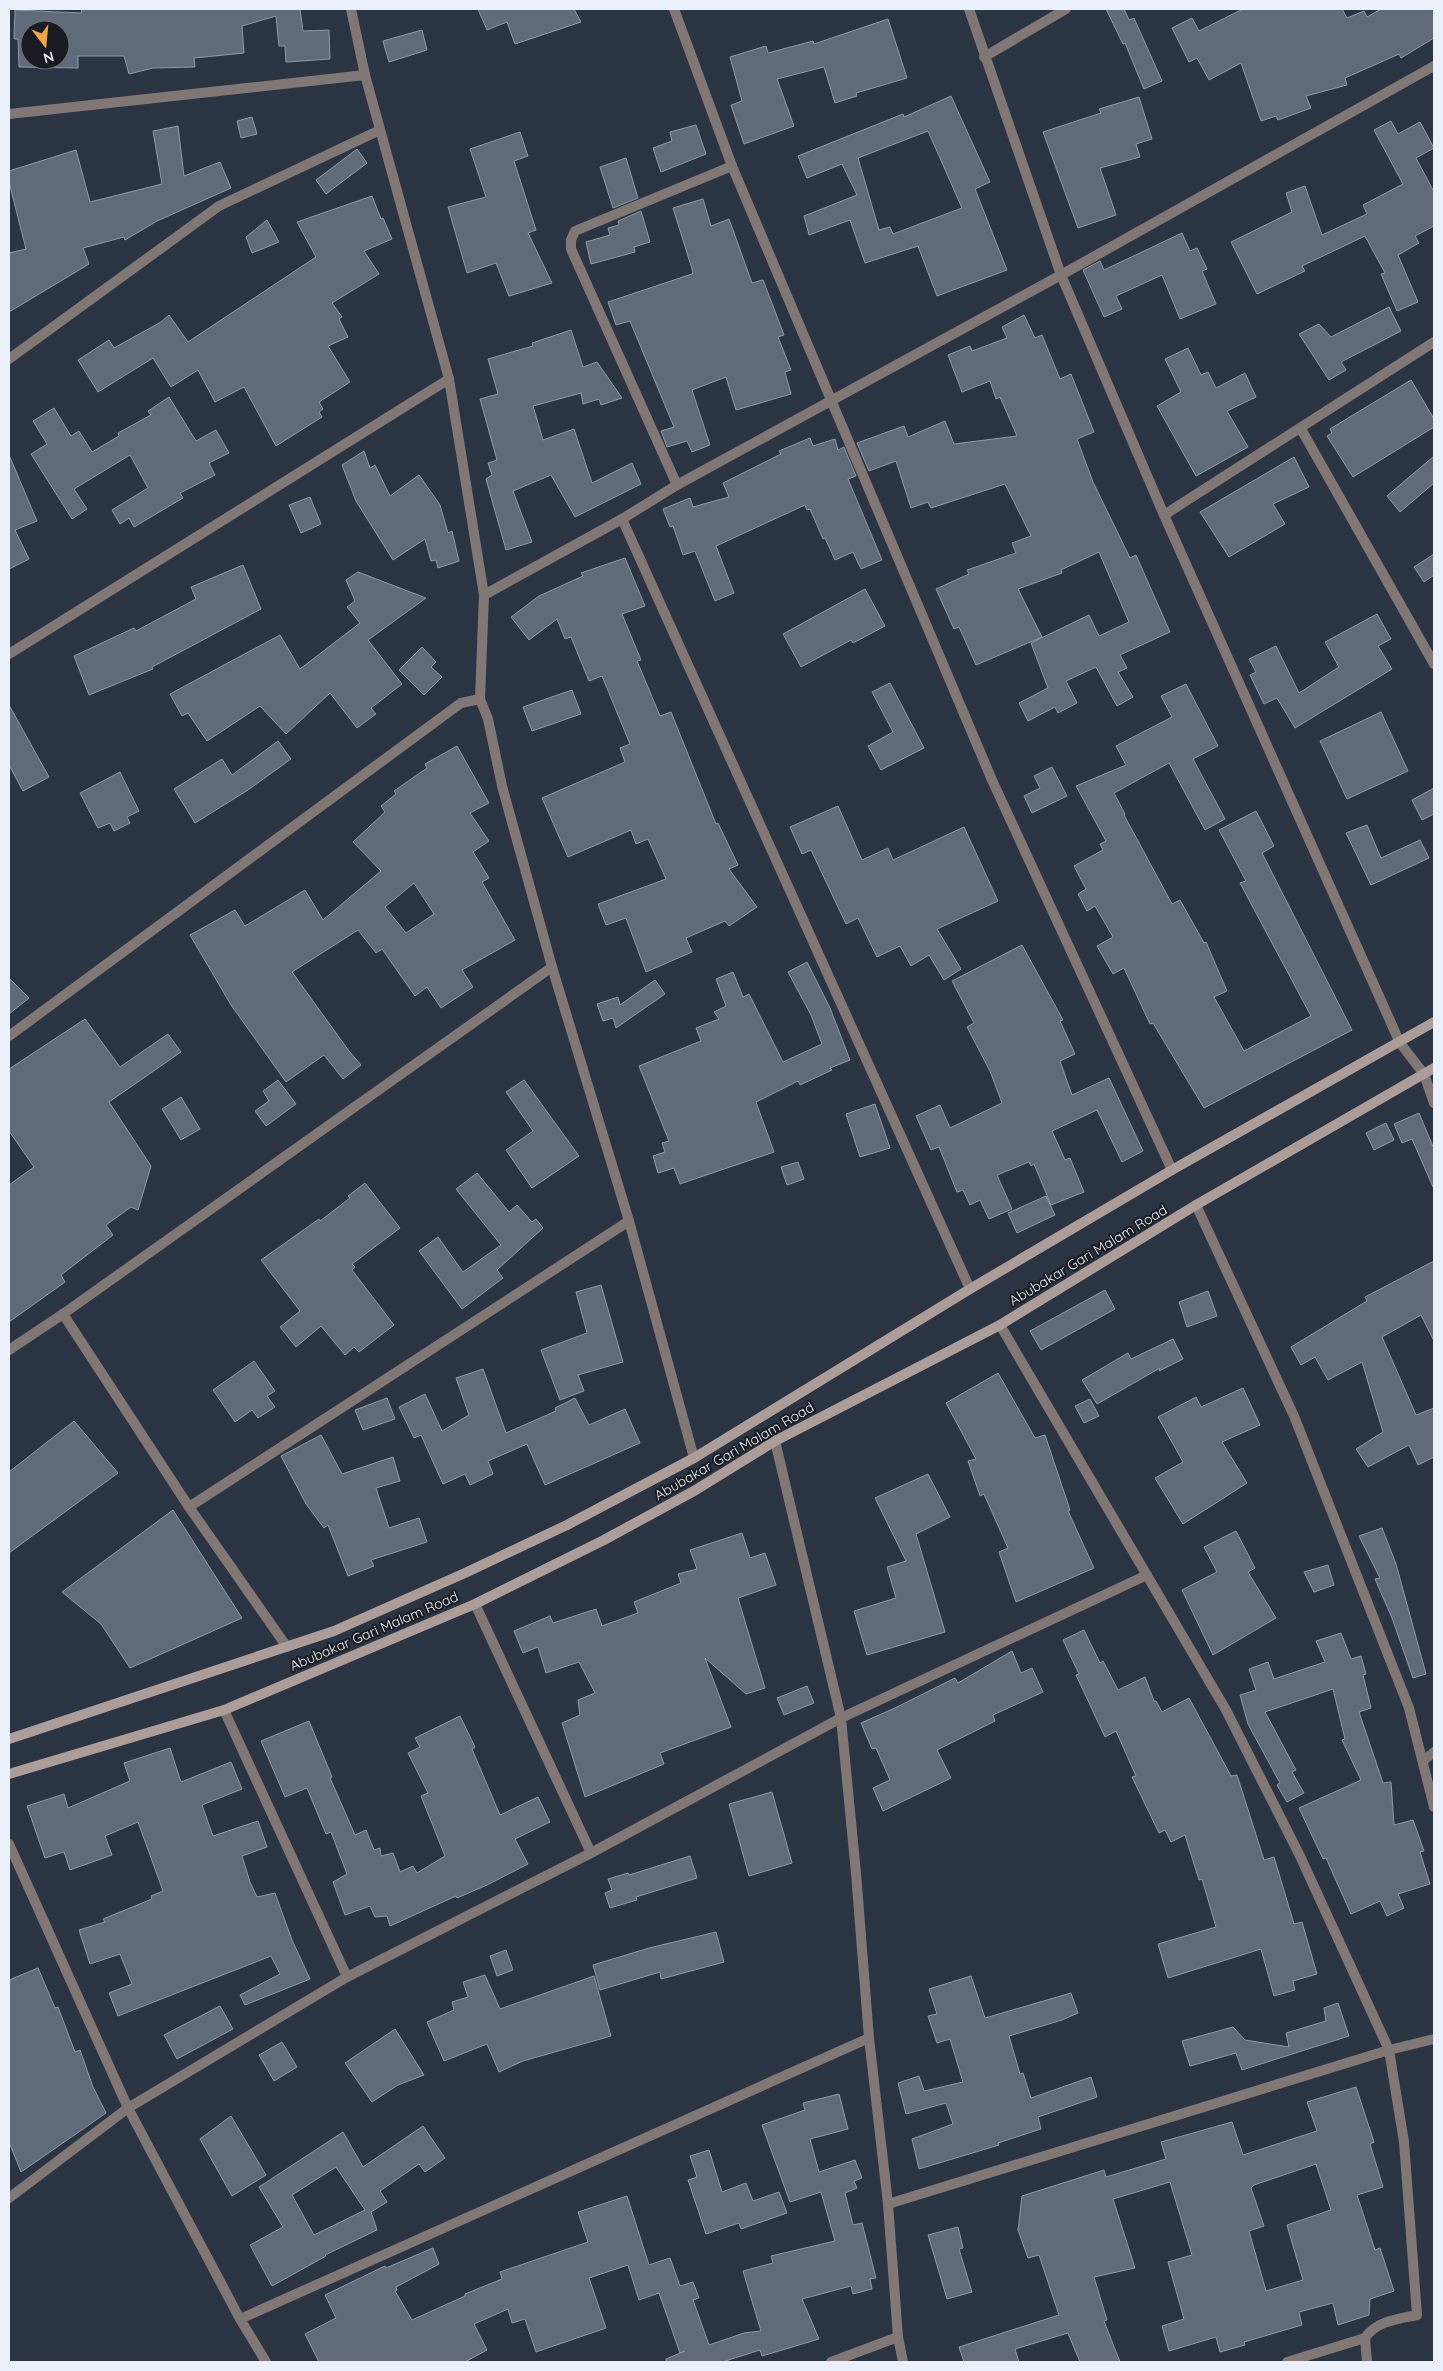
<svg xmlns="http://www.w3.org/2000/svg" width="1443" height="2371" font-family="Quicksand,sans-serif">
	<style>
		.building { fill: #606a79; stroke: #8f9aab; fill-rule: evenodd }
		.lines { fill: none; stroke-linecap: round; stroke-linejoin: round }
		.street { stroke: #817775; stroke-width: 10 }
		.secondary { stroke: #ac9d99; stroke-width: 10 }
		.labels { text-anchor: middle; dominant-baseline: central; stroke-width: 4; stroke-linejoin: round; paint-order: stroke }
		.street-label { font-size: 14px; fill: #ebf1fa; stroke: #181c22 }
	</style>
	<rect width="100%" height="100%" fill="#2b3442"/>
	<g class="building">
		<path d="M81 9H300L303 31 329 30 330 59 286 62 285 46H279L276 16 242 26 244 53 194 58 195 67 153 68 129 74 124 56H78V68L19 67 18 39H14L15 10 82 13ZM30 30H60V60H30Z"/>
		<polygon points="478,9 574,9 581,22 515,44 507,22 487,30"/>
		<polygon points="1106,9 1124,9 1129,20 1134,18 1162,81 1144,89 1125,43 1123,44"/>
		<polygon points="1243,9 1342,9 1347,18 1364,11 1367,17 1381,9 1434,9 1434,38 1401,58 1399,54 1345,78 1347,85 1306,96 1311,108 1278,120 1276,116 1261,121 1241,63 1209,80 1197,58 1189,62 1172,28 1192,18 1199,31"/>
		<polygon points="888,19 907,78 856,93 857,96 835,103 824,67 777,79 794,126 744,144 731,105 742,101 730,57 766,46 768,53 813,41 814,44"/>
		<polygon points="422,30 427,50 389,62 383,41"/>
		<path d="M951 96 990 182 975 189 1007 270 937 296 918 246 865 263 850 220 809 235 804 216 857 195 842 164 807 178 798 156 903 114 904 117ZM928 131 962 208 893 234 890 227 879 230 858 158Z"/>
		<polygon points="1139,97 1152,139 1136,144 1140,157 1100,168 1116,215 1078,228 1043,132 1101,113 1099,109"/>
		<polygon points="252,117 257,134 241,138 237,121"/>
		<polygon points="1391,121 1398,134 1420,122 1434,148 1416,158 1434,192 1434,226 1415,236 1419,243 1398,255 1418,302 1397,311 1381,274 1385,273 1365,236 1302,266 1305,271 1257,294 1231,242 1292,212 1286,193 1305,186 1322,235 1367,214 1363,205 1403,184 1374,130"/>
		<polygon points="696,125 706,154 661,172 653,148 672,141 670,132"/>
		<polygon points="178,126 184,176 220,162 231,188 157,221 125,240 124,237 83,248 89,264 9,312 9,253 26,249 9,182 9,171 76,150 90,202 162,184 153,131"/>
		<polygon points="520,132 528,156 514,161 536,230 528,233 552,283 509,296 496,263 467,273 448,207 486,197 470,149"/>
		<polygon points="357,149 367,163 326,194 316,180"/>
		<polygon points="626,158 638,198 613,208 600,167"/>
		<polygon points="372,196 381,219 383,218 392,239 364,251 379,274 332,303 342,317 339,319 348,337 328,346 350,382 319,402 323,409 319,412 322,417 276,446 244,387 215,402 198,370 171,387 153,358 98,392 78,360 109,340 114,348 161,322 169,315 188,342 316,257 297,222"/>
		<polygon points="703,199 711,226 729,219 752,283 763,280 784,335 778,337 791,370 785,372 791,394 736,410 726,377 692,390 710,445 692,452 687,441 667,447 661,431 674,427 630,321 616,325 608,302 692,274 693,272 673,208"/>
		<polygon points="641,211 650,242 634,247 635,252 591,264 586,242 610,235 608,228 619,225 618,221"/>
		<polygon points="267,220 279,242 252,253 246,237"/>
		<polygon points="1182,233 1190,251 1197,248 1207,269 1202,271 1216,304 1180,319 1162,275 1116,296 1122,309 1104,317 1083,270 1100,261 1104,270"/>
		<polygon points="1389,307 1401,331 1341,362 1346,370 1329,380 1299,334 1319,324 1331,337"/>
		<polygon points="1024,315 1035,338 1042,335 1060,379 1071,374 1094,432 1077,439 1093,482 1130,558 1136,555 1170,632 1120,655 1127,668 1118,672 1133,697 1117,706 1096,667 1066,681 1077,703 1058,713 1055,707 1028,721 1019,703 1048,688 1031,643 1089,615 1099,636 1129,622 1099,552 1061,570 1062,573 1018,589 1042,637 976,665 959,627 954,629 936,589 969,574 967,570 1016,553 1012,543 1031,536 1005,484 931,508 928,502 911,508 896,461 869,471 857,443 904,426 908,437 945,421 954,444 1017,436 1000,397 996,399 990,381 962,392 948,355 970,346 972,351 1007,338 1002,327"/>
		<polygon points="571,330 583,367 597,362 622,398 601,405 599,399 583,404 581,393 533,406 543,440 574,429 592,483 632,463 641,484 575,517 551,475 513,491 532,542 506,550 486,479 492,475 488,463 497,460 480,399 498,394 488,359 533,346 532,343"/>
		<polygon points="1188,348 1201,375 1208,372 1216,388 1245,373 1256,397 1227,411 1248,447 1196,476 1157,406 1181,392 1165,359"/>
		<polygon points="1411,380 1434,419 1434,427 1353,477 1327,436 1332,433 1330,429"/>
		<polygon points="169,397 196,441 216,430 229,453 209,463 215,475 180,493 183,498 134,527 129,518 120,524 112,510 148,488 130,455 74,489 87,509 72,519 31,454 47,444 33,421 54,408 71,436 79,431 92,452 119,436 118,433 151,415 148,411"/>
		<polygon points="810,438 813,446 835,439 838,450 844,447 856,476 848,479 882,560 861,569 853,552 835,560 825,538 823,539 810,509 807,510 805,505 716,546 734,593 715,601 695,551 683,555 673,526 670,527 663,509 690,498 693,507 729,497 723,483 781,454 779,451"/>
		<polygon points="364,451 370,468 375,465 390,496 419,475 440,505 448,533 452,531 459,561 438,568 436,560 431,561 425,539 393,560 356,501 342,465"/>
		<polygon points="9,455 37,521 15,530 29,559 9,569"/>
		<polygon points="1434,456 1434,483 1400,512 1387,496"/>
		<polygon points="1294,457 1309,487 1273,504 1285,524 1229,557 1200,512"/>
		<polygon points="310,497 321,524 301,533 289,505"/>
		<polygon points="1434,554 1434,575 1424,582 1414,567"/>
		<polygon points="625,558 645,606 622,614 641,660 637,661 660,716 671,712 716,824 718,823 738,865 729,869 757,907 729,926 725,921 686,938 692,952 646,972 626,918 606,925 598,904 666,879 648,839 636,844 631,830 568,857 542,798 625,762 620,748 630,744 602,676 589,681 571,637 565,639 557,619 529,640 511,617 539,596 583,576 581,573"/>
		<polygon points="243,565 261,609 152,667 153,669 89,695 74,656 134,628 136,631 196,599 191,587"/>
		<polygon points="358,572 426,598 368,640 402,684 371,708 376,714 357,728 330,693 286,734 260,706 207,741 188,713 182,716 170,694 280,635 300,669 360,623 347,607 355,601 346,580"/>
		<polygon points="865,589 885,626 853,643 851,640 801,667 783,634"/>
		<polygon points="1377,614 1391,639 1378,646 1392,669 1295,728 1277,698 1264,704 1250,675 1256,672 1249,659 1276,646 1299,693 1339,667 1325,642"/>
		<polygon points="422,647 436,662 431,667 442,677 424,695 399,670"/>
		<polygon points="890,683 924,748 881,770 868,746 893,732 872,692"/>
		<polygon points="1186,684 1218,746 1193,759 1225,819 1205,830 1169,763 1114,793 1125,814 1124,815 1172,904 1180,900 1204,943 1206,942 1227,991 1214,997 1244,1051 1311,1016 1240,883 1246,881 1219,830 1256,811 1274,846 1262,853 1352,1030 1204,1108 1153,1023 1150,1024 1124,968 1113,974 1097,946 1113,937 1095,906 1087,911 1078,894 1086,889 1074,866 1103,850 1100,844 1106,841 1076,786 1126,765 1116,746 1172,717 1161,696"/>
		<polygon points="572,690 581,714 532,731 523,707"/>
		<polygon points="9,705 49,777 23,791 9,765"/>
		<polygon points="1381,712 1408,771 1347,799 1320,741"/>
		<polygon points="278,741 291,759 248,790 195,823 174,789 222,759 232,775"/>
		<path d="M457 746 489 803 470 813 489 841 473 852 489 878 482 882 515 940 462 970 473 987 441 1008 427 987 415 996 382 949 376 953 358 930 292 972 349 1051 361 1065 343 1079 324 1055 286 1082 231 1005 190 935 235 910 245 926 305 890 323 920 381 871 353 842 385 812 381 806 396 794 394 791 427 768 425 764ZM414 883 434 914 406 933 385 907Z"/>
		<polygon points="1052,767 1067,796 1032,813 1024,796 1040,788 1034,776"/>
		<polygon points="120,772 139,811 127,817 130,823 114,831 110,823 98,828 80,793"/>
		<polygon points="1434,788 1434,814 1422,820 1412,800"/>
		<polygon points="838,806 862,860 888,848 893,860 964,827 998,901 937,929 961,969 944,980 929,955 911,966 900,946 877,957 858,918 846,924 811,850 802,854 790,827"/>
		<polygon points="1367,825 1381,858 1420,840 1429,858 1371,885 1346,833"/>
		<polygon points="1022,945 1063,1020 1060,1021 1075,1054 1060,1061 1072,1095 1109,1078 1143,1151 1122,1162 1097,1110 1052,1131 1065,1160 1070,1158 1084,1192 1051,1205 1034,1164 1031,1166 1029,1162 997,1175 1012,1209 989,1219 980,1200 970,1205 963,1190 957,1192 939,1147 931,1150 916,1116 940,1105 950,1128 1002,1103 990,1071 967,1027 974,1023 952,981"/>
		<polygon points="807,962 830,1008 850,1060 830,1068 832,1070 800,1085 798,1081 756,1102 774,1152 680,1184 674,1168 658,1173 653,1156 665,1152 662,1143 669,1141 639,1066 701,1041 696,1028 719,1019 714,1012 726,1006 716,979 733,972 743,997 749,994 783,1062 822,1044 811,1015 788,972"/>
		<polygon points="9,978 29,998 9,1014"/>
		<polygon points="655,980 665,994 616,1028 613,1018 603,1021 597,1004 618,997 620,1005"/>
		<polygon points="85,1019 120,1067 168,1034 181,1052 109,1102 151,1166 138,1210 131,1207 106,1225 113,1235 61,1275 65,1282 9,1322 9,1185 34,1167 9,1131 9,1069"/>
		<polygon points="278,1080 296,1104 266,1126 255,1111 269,1101 263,1091"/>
		<polygon points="524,1080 579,1156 532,1188 506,1150 533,1131 506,1092"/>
		<polygon points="181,1097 200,1129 181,1140 162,1109"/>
		<polygon points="875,1104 890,1148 860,1157 846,1114"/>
		<polygon points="1419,1113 1434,1149 1434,1189 1412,1139 1402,1143 1394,1124"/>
		<polygon points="1386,1123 1394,1140 1374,1150 1366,1133"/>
		<polygon points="798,1162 804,1179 787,1185 781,1167"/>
		<polygon points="477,1173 509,1212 517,1205 532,1222 536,1219 543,1228 497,1270 503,1278 462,1309 419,1251 438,1237 463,1272 501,1245 456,1189"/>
		<polygon points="365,1183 400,1228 352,1264 355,1267 352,1270 394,1325 359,1352 354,1347 345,1355 321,1326 296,1347 280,1327 300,1311 261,1260 319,1219 320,1221 350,1198 348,1196"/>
		<polygon points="1046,1196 1055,1215 1017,1233 1008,1213"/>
		<polygon points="1434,1261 1434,1341 1421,1315 1382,1337 1416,1415 1434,1408 1434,1457 1418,1465 1409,1445 1368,1467 1356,1449 1383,1432 1362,1362 1328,1380 1315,1357 1301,1365 1291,1347 1367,1301 1365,1297"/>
		<polygon points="601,1285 623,1362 578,1375 584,1391 560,1400 541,1350 587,1333 576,1292"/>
		<polygon points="1105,1290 1115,1309 1041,1350 1030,1331"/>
		<polygon points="1208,1291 1217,1316 1187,1327 1179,1302"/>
		<polygon points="1173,1339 1183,1359 1159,1371 1160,1368 1097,1404 1082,1380 1128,1353 1131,1359"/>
		<polygon points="254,1361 275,1391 267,1396 275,1407 258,1418 252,1410 235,1422 213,1390"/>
		<polygon points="483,1369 506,1433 556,1411 555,1408 575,1398 589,1425 625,1409 640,1443 545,1485 527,1444 488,1461 493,1474 470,1485 465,1474 443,1484 421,1435 414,1438 399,1407 425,1394 442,1431 469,1415 456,1378"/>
		<polygon points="998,1373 1035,1438 1045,1435 1070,1510 1068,1511 1094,1568 1016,1602 999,1552 1008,1548 984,1494 980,1496 968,1461 976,1459 946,1403"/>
		<polygon points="1243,1388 1260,1425 1222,1442 1247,1483 1183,1524 1155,1478 1183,1462 1158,1417 1196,1397 1201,1407"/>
		<polygon points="387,1398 395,1419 363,1430 355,1410"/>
		<polygon points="1090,1399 1099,1416 1084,1423 1075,1406"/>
		<polygon points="74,1421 118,1473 9,1553 9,1472"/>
		<polygon points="321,1435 342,1474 393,1457 400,1481 376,1488 389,1528 419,1518 427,1542 371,1560 374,1566 348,1576 328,1525 324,1528 306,1504 281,1456"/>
		<polygon points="928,1474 950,1517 916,1534 945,1632 867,1655 854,1611 896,1598 887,1567 906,1561 875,1498"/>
		<polygon points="173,1510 242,1618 130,1668 101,1624 62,1592"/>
		<polygon points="1382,1528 1396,1564 1426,1674 1413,1678 1392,1618 1375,1579 1380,1578 1359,1536"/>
		<polygon points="1236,1531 1255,1568 1248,1572 1276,1618 1213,1655 1182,1590 1217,1572 1204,1547"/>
		<polygon points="742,1533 750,1558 765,1553 776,1585 738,1598 765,1688 746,1694 705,1658 731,1727 660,1753 664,1764 585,1797 562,1723 580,1715 578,1700 595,1693 579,1662 546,1673 538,1647 523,1653 514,1631 550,1616 553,1623 596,1609 602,1626 638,1613 634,1602 681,1583 678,1574 697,1569 690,1550"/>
		<polygon points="1328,1565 1334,1585 1314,1592 1304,1572"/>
		<polygon points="1084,1630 1100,1663 1103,1661 1118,1690 1145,1677 1154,1701 1156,1701 1162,1712 1189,1698 1231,1776 1237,1775 1264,1860 1274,1857 1294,1924 1302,1922 1317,1974 1293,1981 1295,1990 1274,1996 1261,1949 1168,1978 1158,1944 1216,1927 1202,1879 1199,1880 1185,1835 1171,1842 1165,1830 1159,1833 1132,1777 1136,1776 1116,1731 1105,1737 1076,1675 1079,1674 1063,1640"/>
		<polygon points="1341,1633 1351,1659 1361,1656 1366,1674 1363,1675 1371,1708 1359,1712 1383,1783 1391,1782 1394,1825 1413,1820 1424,1851 1420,1852 1430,1884 1398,1894 1404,1908 1387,1916 1380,1901 1351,1914 1326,1858 1323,1859 1299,1808 1361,1780 1342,1740 1345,1739 1333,1689 1265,1712 1296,1770 1292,1772 1304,1793 1287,1802 1277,1785 1280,1783 1248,1724 1240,1695 1256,1690 1249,1669 1268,1662 1274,1679 1325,1662 1316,1641"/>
		<polygon points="1012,1651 1021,1673 1032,1668 1043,1692 993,1715 995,1721 937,1750 951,1778 883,1811 873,1788 890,1780 876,1748 872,1749 861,1723 895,1708 955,1678 958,1683"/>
		<polygon points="807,1686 814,1703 784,1715 777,1698"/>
		<polygon points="460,1716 475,1747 472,1749 500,1815 538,1797 550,1822 515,1839 528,1864 487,1885 457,1898 456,1896 390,1926 387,1916 375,1917 370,1906 345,1915 333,1882 347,1874 331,1832 326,1834 307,1788 285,1797 261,1741 309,1721 332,1777 330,1778 355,1835 366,1830 374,1850 380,1848 381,1856 393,1853 400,1872 413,1866 417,1873 445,1856 421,1796 428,1793 408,1753 420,1747 415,1738"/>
		<polygon points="170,1748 181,1782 231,1762 242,1789 202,1805 213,1836 258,1821 267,1847 242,1856 250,1882 257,1897 275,1893 292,1940 310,1979 245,2005 240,1995 280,1974 271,1956 118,2016 109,1993 132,1984 120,1954 90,1964 79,1930 105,1922 103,1919 152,1899 151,1896 163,1891 138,1822 105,1836 112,1855 70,1870 64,1852 45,1858 27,1806 64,1794 68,1808 130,1781 124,1763"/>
		<polygon points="772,1792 792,1863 749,1876 729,1804"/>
		<polygon points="690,1856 697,1878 636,1897 637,1900 610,1908 605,1893 612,1890 608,1879 628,1873 629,1875"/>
		<polygon points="716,1932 724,1962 661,1979 660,1972 600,1990 593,1965 649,1948"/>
		<polygon points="506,1950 513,1970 497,1976 490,1956"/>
		<polygon points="38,1968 55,2008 58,2007 75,2052 80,2050 93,2087 106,2113 21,2172 9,2142 9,1980"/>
		<polygon points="485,1975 500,2009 594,1976 611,2036 523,2061 499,2072 487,2044 444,2061 427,2022 454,2010 452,2002 468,1997 463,1982"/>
		<polygon points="971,1976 985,2018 1071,1993 1078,2013 1062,2020 1009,2036 1020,2074 1023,2073 1031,2098 1091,2077 1097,2097 1038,2117 1041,2129 998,2143 999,2145 919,2169 912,2139 953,2124 946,2103 906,2114 898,2083 919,2076 924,2091 963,2082 950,2039 937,2043 928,2016 937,2014 929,1989"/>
		<polygon points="1338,2003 1349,2036 1242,2070 1236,2053 1190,2066 1182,2041 1233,2027 1245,2040 1289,2047 1286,2033 1326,2021 1324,2008"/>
		<polygon points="220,2006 233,2029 177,2059 164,2035"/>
		<polygon points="395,2029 424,2075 398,2085 372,2102 345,2063"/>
		<polygon points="282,2042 297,2067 274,2081 259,2055"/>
		<path d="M1356 2087 1374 2142 1370 2144 1383 2187 1357 2195 1375 2250 1380 2248 1394 2291 1370 2299 1369 2315 1338 2325 1333 2303 1299 2312 1302 2325 1244 2342 1245 2345 1220 2352 1216 2337 1169 2351 1162 2326 1184 2319 1168 2262 1192 2255 1170 2182 1113 2199 1135 2268 1094 2277 1107 2320 1104 2321 1120 2362H1080L1068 2333 1015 2349 1019 2362H964L959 2347 1059 2315 1039 2255 1028 2258 1018 2230 1022 2196 1104 2170 1106 2177 1166 2159 1161 2142 1232 2122 1243 2155 1317 2131 1307 2102ZM1316 2164 1331 2210 1287 2225 1303 2280 1266 2291 1249 2231 1264 2226 1251 2188 1254 2185Z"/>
		<polygon points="839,2094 848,2129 810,2139 819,2172 855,2160 862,2178 854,2181 857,2188 845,2193 853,2225 862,2223 876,2278 870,2279 872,2289 853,2294 851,2286 802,2299 819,2339 762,2356 760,2350 722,2362 666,2362 666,2359 685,2351 680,2353 659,2293 639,2300 628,2265 589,2278 606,2328 536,2352 525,2319 512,2323 508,2309 474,2324 487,2350 465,2362 319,2362 305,2334 336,2318 325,2295 385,2266 386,2268 433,2248 439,2264 396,2287 397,2290 395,2291 412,2320 465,2296 465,2294 502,2279 500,2272 588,2242 578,2212 627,2196 649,2265 670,2258 680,2286 693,2282 699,2298 693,2300 709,2345 744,2333 761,2331 743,2271 773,2263 771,2256 835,2241 821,2192 790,2202 762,2125 805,2110 803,2103"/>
		<polygon points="231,2116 266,2175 232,2196 200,2139"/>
		<path d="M423 2126 445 2158 425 2172 419 2164 380 2191 387 2202 371 2212 377 2230 325 2255 326 2256 272 2286 250 2245 283 2227 259 2187 343 2132 363 2167ZM336 2167 365 2210 314 2235 292 2195Z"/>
		<polygon points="709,2150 722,2192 746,2183 753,2201 779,2192 787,2213 741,2229 739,2223 706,2234 688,2180 697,2177 690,2156"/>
		<polygon points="958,2227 963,2248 959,2249 972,2292 947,2299 928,2235"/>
	</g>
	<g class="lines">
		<g class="street">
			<polyline points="351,9 365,75 449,379 484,595 480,699 488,719 502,786 552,967 629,1221 694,1458"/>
			<polyline points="674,9 732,166 992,780 1172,1170"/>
			<polyline points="969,9 1061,275 1164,515 1400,1043 1424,1074 1434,1103"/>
			<polyline points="984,57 1066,9"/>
			<polyline points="9,114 365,75"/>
			<polyline points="9,359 219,206 380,130"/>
			<polyline points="1301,429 1434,664"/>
			<polyline points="677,485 571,249 571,240 575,231 732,166"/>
			<polyline points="1164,515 1434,342"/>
			<polyline points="622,519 970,1289"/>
			<polyline points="484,595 622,519 677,485 1061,275 1434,66"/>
			<polyline points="9,654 449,379"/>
			<polyline points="9,1036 461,703 480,699"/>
			<polyline points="1196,1205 1294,1416 1409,1708 1434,1807"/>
			<polyline points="63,1314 189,1507 287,1647"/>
			<path d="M1000 1325 1226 1710 1300 1856 1389 2050 1404 2142 1417 2315C1398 2319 1376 2321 1365 2338L1287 2362"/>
			<polyline points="9,1350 63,1314 552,967"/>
			<polyline points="775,1441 841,1718 856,1873 869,2038 888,2204 898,2337 903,2362"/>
			<polyline points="189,1507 629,1221"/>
			<polyline points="475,1604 591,1853"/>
			<polyline points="224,1710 347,1977"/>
			<polyline points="1423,1761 1434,1752"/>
			<polyline points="9,1844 128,2108 240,2319 266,2362"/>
			<polyline points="9,2198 128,2108 347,1977 591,1853 841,1718 1147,1575"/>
			<polyline points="888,2204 1389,2050 1434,2039"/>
			<polyline points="240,2319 869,2038"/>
			<polyline points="1365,2338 1367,2362"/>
			<polyline points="831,2362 898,2337"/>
		</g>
		<g class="secondary">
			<polyline points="9,1739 334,1631 465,1573 567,1525 694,1458 970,1289 1172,1170 1434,1022"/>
			<polyline points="9,1774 224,1710 475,1604 604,1540 694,1491 775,1441 1000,1325 1196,1205 1434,1068"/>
		</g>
	</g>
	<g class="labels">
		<g class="street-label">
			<text transform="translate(1088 1255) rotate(-31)">Abubakar Gari Malam Road</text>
			<text transform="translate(734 1451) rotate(-30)">Abubakar Gari Malam Road</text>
			<text transform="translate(374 1631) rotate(-23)">Abubakar Gari Malam Road</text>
		</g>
	</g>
	<rect width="1443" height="2371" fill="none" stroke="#ebf1fa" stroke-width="20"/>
	<g transform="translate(45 45) rotate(164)"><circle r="24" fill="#181c22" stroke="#6c7178"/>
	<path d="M0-4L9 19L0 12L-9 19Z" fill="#f4a345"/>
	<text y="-8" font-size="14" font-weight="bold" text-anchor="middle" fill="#ebf1fa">N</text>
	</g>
</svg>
